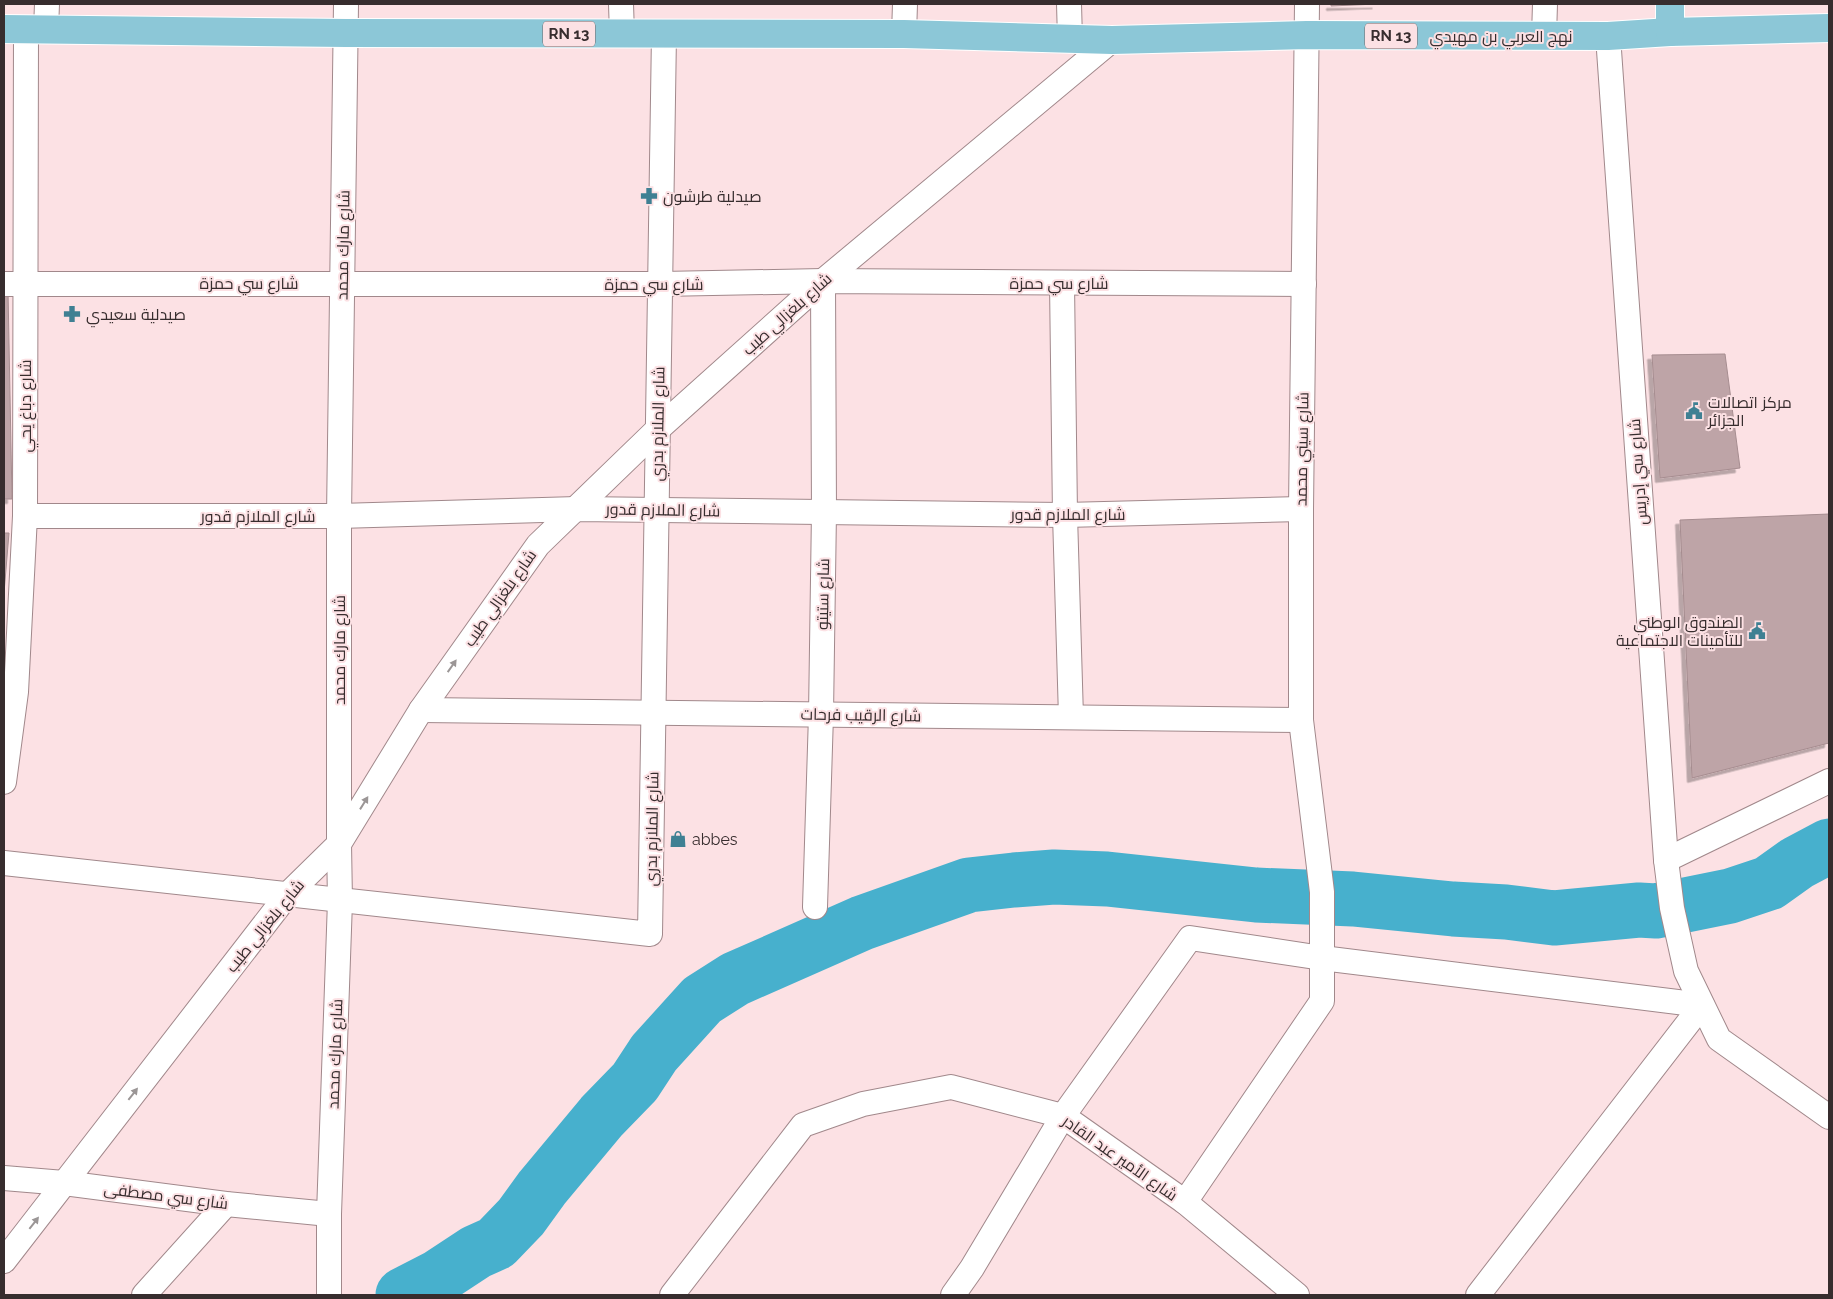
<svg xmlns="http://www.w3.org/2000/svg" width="1833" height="1299" font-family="Raleway,Cairo,sans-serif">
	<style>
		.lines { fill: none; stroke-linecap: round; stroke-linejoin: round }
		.river { stroke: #47b0cd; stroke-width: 55 }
		.building { fill: #bea4a7; stroke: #a68d90; filter: url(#shadow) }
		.street-casing { stroke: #a1888b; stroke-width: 26 }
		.primary-casing { stroke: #fff; stroke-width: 30 }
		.street { stroke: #fff; stroke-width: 24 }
		.primary { stroke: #8cc7d7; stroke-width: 28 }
		.oneway { fill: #9b9696 }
		.labels { text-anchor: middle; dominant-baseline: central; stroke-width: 4; stroke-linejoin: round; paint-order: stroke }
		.shield { fill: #fce1e4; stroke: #726365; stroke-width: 1 }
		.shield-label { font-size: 15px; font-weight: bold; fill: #372d2e }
		.street-label { font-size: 16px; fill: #372d2e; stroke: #fce1e4 }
		.poi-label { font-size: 16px; fill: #372d2e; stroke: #fce1e4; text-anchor: start }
	</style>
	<defs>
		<filter id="shadow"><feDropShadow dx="-4.5" dy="4.5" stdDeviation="0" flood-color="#0004"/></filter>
	</defs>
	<rect width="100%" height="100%" fill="#fce1e4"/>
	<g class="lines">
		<polyline class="river" points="403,1295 438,1277 476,1252 496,1243 521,1217 542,1188 602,1116 635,1082 654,1053 702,1000 735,979 862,923 969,885 1014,880 1054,877 1107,879 1256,895 1353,899 1453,909 1506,912 1554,918 1639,910 1656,911 1730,896 1769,883 1797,863 1829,846"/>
	</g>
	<g class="building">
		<polygon points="1331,4 1377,4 1331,6"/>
		<polygon points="4,291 8,291 12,499 4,499"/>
		<polygon points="1725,354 1740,468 1660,478 1652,355"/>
		<polygon points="1829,514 1829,743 1692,778 1680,520"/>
		<polygon points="4,533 9,533 4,593"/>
	</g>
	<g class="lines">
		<g class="street-casing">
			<g id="street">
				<polyline points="621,4 622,34"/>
				<polyline points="1069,4 1070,39"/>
				<polyline points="46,29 47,4"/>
				<polyline points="904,34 905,4"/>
				<polyline points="1544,36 1545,4"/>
				<polyline points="1608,36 1666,860 1672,908 1686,971 1719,1039 1829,1117"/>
				<polyline points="1062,283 1065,515 1071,717"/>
				<polyline points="4,284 661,284 823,281 1304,284"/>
				<polyline points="25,516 339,516 577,509 1065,515 1301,509"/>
				<polyline points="421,710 1301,720"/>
				<polyline points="4,782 16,692 25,516 26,29"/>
				<polyline points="1666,860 1829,781"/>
				<polyline points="4,863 650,934 664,34"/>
				<polyline points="815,907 821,715 824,511 823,281"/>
				<polyline points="4,1178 64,1183 226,1204 329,1214"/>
				<polyline points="1185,1202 1322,1001 1322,892 1301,720 1301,509 1307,4"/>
				<polyline points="4,1261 288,894 339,844 421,710 538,545 658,429 823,281 1112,40"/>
				<polyline points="144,1295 226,1204"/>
				<polyline points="329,1295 329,1214 340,901 339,844 339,516 346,4"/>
				<polyline points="672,1295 803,1125 863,1104 951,1087 1063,1116 1185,1202 1297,1295"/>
				<polyline points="953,1295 972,1268 1063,1116 1190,938 1322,958 1702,1005 1478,1295"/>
			</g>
		</g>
		<g class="primary-casing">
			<g id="primary">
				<polyline points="4,29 346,33 904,34 1112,40 1307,35 1608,36 1670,32 1829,28"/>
				<polyline points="1670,32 1670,4"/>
			</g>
		</g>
		<use href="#street" class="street"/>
		<use href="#primary" class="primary"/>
	</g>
	<defs><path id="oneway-solid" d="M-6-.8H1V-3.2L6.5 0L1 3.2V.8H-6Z" transform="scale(1.25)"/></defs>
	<g class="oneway">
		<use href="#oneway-solid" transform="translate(452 666) rotate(-55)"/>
		<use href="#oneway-solid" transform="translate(364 803) rotate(-58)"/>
		<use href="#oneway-solid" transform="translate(133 1094) rotate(-52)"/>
		<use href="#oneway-solid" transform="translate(34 1223) rotate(-52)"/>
	</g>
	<defs>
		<g id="pharmacy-bare" transform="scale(1.35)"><path d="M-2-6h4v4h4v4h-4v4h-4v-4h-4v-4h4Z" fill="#3f8093" stroke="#fce1e4" stroke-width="2.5" paint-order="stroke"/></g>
		<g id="civic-bare" transform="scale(1.35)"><path d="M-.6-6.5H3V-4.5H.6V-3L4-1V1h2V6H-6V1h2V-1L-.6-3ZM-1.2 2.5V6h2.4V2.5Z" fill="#3f8093" stroke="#fce1e4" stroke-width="2.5" paint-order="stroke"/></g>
		<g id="shop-bare" transform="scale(1.35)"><path d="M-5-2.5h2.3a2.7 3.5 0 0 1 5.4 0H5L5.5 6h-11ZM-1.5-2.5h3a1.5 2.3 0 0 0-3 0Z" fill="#3f8093" stroke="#fce1e4" stroke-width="2.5" paint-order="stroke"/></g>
	</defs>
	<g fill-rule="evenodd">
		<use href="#pharmacy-bare" x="649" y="196"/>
		<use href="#pharmacy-bare" x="72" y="314"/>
		<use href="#civic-bare" x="1694" y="411"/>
		<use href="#civic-bare" x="1757" y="631"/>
		<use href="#shop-bare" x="678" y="839"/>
	</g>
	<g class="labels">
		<g class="shield">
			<rect x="543" y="21.5" width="52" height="25" rx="4"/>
			<rect x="1365" y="23.5" width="52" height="25" rx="4"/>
		</g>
		<g class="shield-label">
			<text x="569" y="34">RN 13</text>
			<text x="1391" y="36">RN 13</text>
		</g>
		<g class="street-label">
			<text x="1501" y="36">نهج العربي بن مهيدي</text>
			<text transform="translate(343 245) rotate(-89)">شارع مارك محمد</text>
			<text x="249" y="283">شارع سي حمزة</text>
			<text x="1059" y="283">شارع سي حمزة</text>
			<text x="654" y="284">شارع سي حمزة</text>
			<text transform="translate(787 314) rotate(-42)">شارع بلغزالي طيب</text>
			<text transform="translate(25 406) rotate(-90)">شارع دباغ يحي</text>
			<text transform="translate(658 424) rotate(-89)">شارع الملازم بدري</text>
			<text transform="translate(1302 449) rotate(-89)">شارع سيني محمد</text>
			<text transform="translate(1638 472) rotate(-94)">شارع سي إدريس</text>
			<text transform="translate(663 510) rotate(1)">شارع الملازم قدور</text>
			<text x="1068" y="514">شارع الملازم قدور</text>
			<text x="258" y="516">شارع الملازم قدور</text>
			<text transform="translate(823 594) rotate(-89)">شارع ستيتو</text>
			<text transform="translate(500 598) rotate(-55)">شارع بلغزالي طيب</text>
			<text transform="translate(339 650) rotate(-90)">شارع مارك محمد</text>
			<text transform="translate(861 715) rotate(1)">شارع الرقيب فرحات</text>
			<text transform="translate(652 829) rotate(-89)">شارع الملازم بدري</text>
			<text transform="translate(265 926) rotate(-51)">شارع بلغزالي طيب</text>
			<text transform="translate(335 1054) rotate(-88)">شارع مارك محمد</text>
			<text transform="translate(1120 1158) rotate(35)">شارع الأمير عبد القادر</text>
			<text transform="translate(166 1196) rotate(7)">شارع سي مصطفى</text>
		</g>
		<g class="poi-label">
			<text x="663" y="196">صيدلية طرشون</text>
			<text x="86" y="314">صيدلية سعيدي</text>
			<text x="1708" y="402">مركز اتصالات<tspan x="1708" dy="18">الجزائر</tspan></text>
			<text x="1743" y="622" text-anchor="end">الصندوق الوطني<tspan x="1743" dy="18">للتأمينات الاجتماعية</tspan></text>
			<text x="692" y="839">abbes</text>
		</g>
	</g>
	<rect width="1833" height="1299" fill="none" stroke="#372d2e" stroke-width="10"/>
</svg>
